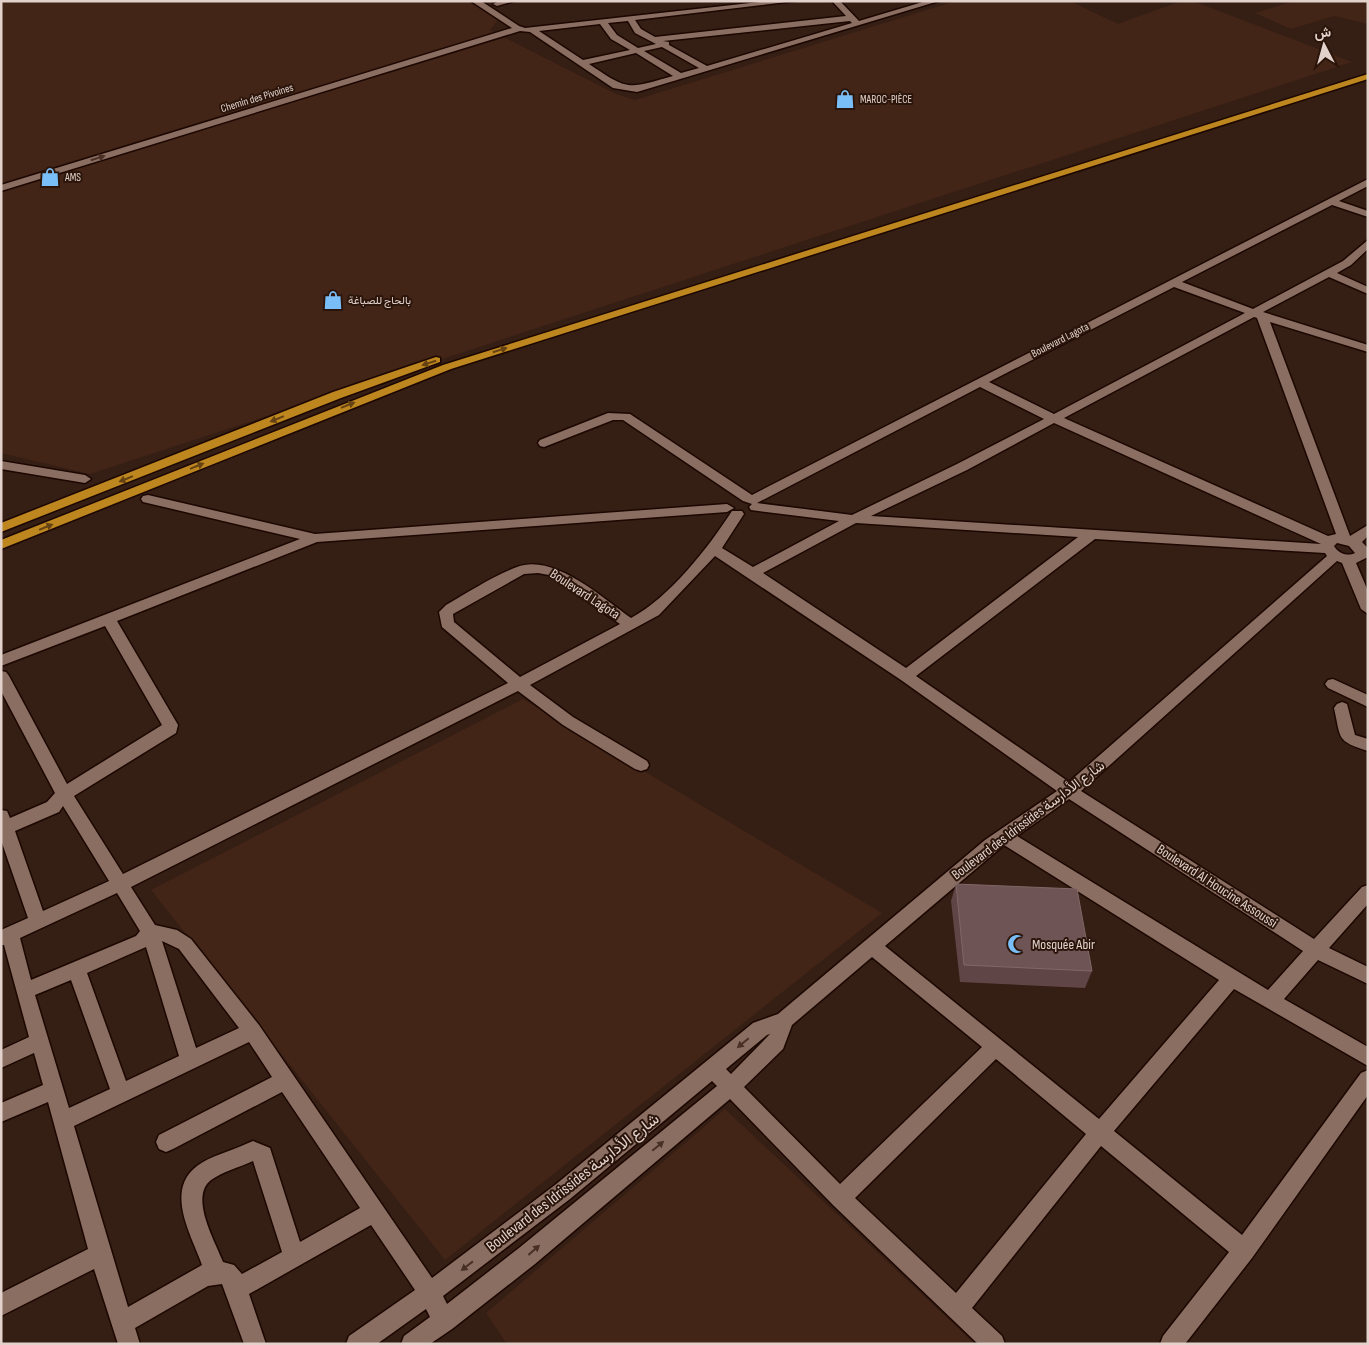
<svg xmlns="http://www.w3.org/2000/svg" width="1369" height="1345" font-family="'Sofia Sans Condensed',Vazirmatn,sans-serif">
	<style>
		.built { fill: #422517 }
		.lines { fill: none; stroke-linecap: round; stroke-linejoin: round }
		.minor-casing { stroke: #1c0701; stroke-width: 3 }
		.highway-casing { stroke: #1c0701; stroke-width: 3 }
		.minor { fill: #8a6e62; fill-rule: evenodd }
		.highway { fill: #bd861f; fill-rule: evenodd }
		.wall { fill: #604546 }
		.building { fill: #6e5454; stroke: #806867 }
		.oneway { fill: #483025 }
		.oneway2 { fill: #654213 }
		.labels { text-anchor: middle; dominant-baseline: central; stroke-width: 4; stroke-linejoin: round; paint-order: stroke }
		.far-street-label { font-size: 11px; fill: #e2d2cb; stroke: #2b150b }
		.far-poi-label { font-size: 11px; fill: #e2d2cb; stroke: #2b150b; text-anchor: start }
		.street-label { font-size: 14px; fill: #e2d2cb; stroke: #2b150b }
		.poi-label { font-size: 14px; fill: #e2d2cb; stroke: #2b150b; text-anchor: start }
		.near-street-label { font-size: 16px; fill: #e2d2cb; stroke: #2b150b }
	</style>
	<rect width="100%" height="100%" fill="#351e14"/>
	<g class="built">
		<polygon points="4,1 468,1 500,17 490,30 616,94 635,100 956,1 1070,1 1118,24 1181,1 1193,1 1352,62 90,474 1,453 1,5"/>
		<polygon points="1294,1 1368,1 1368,24 1334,16 1291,29 1255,13"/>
		<polygon points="523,699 882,913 445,1260 151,890"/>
		<polygon points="725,1109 975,1344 507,1344 486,1313"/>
	</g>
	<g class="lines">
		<g class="minor-casing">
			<g id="minor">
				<path d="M471 1H481L519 26 525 28 768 1H795L635 20 641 29 655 37 846 16 832 1H840L859 21 926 1H939L637 92 613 88 530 32 520 31 1 191V185L512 28ZM628 21 635 33 656 44 638 48 617 35 608 23ZM850 21 852 23 707 66 669 45V42L663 41ZM600 24 611 39 630 50 583 60 539 31ZM662 47 699 68 681 73 644 51ZM636 53 673 76C627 89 629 91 589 64Z"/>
				<polygon points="499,1 514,1 497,6 493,4"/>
				<path d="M1368 179V186L1339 201 1368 211V217L1332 205 1182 282 1253 309 1343 261 1368 240V249L1351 265 1337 273 1368 287V294L1329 277 1263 312 1368 345V352L1270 322 1350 536 1368 525V536L1362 542 1367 547 1368 557 1356 563 1368 591V614L1361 609 1342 563 1337 561 1081 791 1314 939 1362 887 1368 885V904L1329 948 1368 967V984L1318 960 1284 999 1368 1047V1066L1234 989 1114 1131 1242 1235 1361 1073 1368 1070V1095L1252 1258 1185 1344H1160L1163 1336 1229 1252 1101 1146 972 1308 1002 1336 1005 1344H978L833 1205 730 1099 535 1264 452 1329 430 1344H401L404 1336 430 1317 426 1309 377 1344H346L349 1336 415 1290 371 1225 249 1294 266 1344H244L222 1284 208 1286 135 1328 140 1344H118L94 1269 1 1316V1293L88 1249 48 1102 1 1122V1103L43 1085 34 1053 1 1068V1050L29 1037 4 945H1V930L28 918 1 840V810L7 811 10 818 47 802 55 793 1 691V671L6 672 9 676 67 784 162 725 105 626 1 666V655L300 539 143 502 141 499 143 496 148 495 315 534 727 504 734 508 727 512 317 542 117 621 178 725 176 733 74 796 123 874 508 683 442 627 439 612 446 605C469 592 493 576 517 567 554 553 602 598 631 618 670 597 708 548 732 511H742L744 514 722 548 753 567 839 521 751 510 749 507 752 504 743 501 623 420H613L544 447 540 446 538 443 540 440 608 413 630 414 752 495ZM1174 287 1245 313 1054 414 989 382ZM1254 317 1257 318 1336 534 1328 536 1064 418ZM980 387 1044 419 957 464 852 515 757 503ZM1054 423 1321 544 871 516 967 470ZM856 523 1078 537 906 668 763 573ZM1095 539 1325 553 1327 556 1069 782 916 676ZM1337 543 1349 546 1355 553C1347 557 1338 553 1334 546ZM715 556 901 680 1057 791 985 840 778 1014 753 1023 555 1185 432 1278 259 1025 191 939 177 930 155 925 131 887 518 691 563 725 635 769 641 771 647 769 649 765 647 761 573 717 530 685 659 615ZM538 573 549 575 620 624 520 677 454 622 453 614 524 574ZM1069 799 1303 951 1268 990 1017 836ZM63 806 109 881 43 911 15 831 59 812ZM1004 845 1219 980 1099 1119 885 946ZM117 893 140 931 136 936 31 980 20 938ZM162 941 179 949 239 1028 196 1048ZM146 947 179 1056 126 1081 87 973ZM872 957 982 1047 840 1184 744 1087 783 1049 792 1025ZM71 980 110 1089 69 1108 35 995ZM770 1034 731 1074 726 1069 767 1035ZM249 1042 272 1077 159 1135 156 1142 159 1149 166 1152 173 1149 282 1092 360 1208 300 1242 270 1148 253 1141 246 1144C231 1151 210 1156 197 1166 164 1191 192 1236 202 1265L128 1307 74 1126ZM996 1059 1086 1134 956 1293 855 1198ZM712 1081 717 1086 519 1248 447 1304 443 1296 570 1199ZM253 1161 282 1252 242 1274 234 1265 223 1262C215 1241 189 1197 211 1180 222 1172 240 1167 253 1161Z"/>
				<polygon points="1,461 85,475 91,479 85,483 1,469"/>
				<polygon points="1333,679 1368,695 1368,707 1328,688 1325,684 1328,680"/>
				<path d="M1342 702 1347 704 1355 735 1368 739V751C1336 741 1341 739 1334 708L1337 704Z"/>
			</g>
		</g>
		<g class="highway-casing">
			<g id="highway">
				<polygon points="1368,74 1368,79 451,369 1,549 1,540 443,365"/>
				<polygon points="436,357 440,358 440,362 341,398 1,532 1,523 333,392"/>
			</g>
		</g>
		<use href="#minor" class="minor"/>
		<use href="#highway" class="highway"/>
	</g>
	<polygon class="wall" points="956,884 1092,971 1085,988 960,982 951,901"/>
	<polygon class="building" points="956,884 1077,889 1092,971 964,965"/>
	<defs><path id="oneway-solid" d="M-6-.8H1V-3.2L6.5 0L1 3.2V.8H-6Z" transform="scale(1.25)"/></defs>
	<g class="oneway">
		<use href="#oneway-solid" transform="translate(98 158) rotate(-17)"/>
		<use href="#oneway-solid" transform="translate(743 1043) rotate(140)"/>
		<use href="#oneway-solid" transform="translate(658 1146) rotate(-40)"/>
		<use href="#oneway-solid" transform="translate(534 1250) rotate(-41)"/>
		<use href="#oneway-solid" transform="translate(467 1266) rotate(142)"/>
	</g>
	<g class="oneway2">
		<use href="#oneway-solid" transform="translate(500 350) rotate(-18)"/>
		<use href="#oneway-solid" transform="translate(429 363) rotate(162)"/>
		<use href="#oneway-solid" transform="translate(348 405) rotate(-22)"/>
		<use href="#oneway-solid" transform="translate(277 419) rotate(158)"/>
		<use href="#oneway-solid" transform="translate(197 466) rotate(-22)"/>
		<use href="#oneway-solid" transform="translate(126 479) rotate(158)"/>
		<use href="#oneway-solid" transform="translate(46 527) rotate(-22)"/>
	</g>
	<defs>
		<g id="shop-bare" transform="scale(1.5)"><path d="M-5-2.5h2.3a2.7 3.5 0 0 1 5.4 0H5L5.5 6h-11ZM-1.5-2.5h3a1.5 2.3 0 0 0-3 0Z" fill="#7abef8" stroke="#2b150b" stroke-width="2.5" paint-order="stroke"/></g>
		<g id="mosque-bare" transform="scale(1.5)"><path d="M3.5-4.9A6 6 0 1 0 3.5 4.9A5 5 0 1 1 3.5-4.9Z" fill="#7abef8" stroke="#2b150b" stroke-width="2.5" paint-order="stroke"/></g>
	</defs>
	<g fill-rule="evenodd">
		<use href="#shop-bare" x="845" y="99"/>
		<use href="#shop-bare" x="50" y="177"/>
		<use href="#shop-bare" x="333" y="300"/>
		<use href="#mosque-bare" x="1017" y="944"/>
	</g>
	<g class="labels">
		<g class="far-street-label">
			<text transform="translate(257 98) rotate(-17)">Chemin des Pivoines</text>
			<text transform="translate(1060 340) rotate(-27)">Boulevard Lagota</text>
		</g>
		<g class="far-poi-label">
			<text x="860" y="99">MAROC-PIÈCE</text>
			<text x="65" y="177">AMS</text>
			<text x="348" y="300">بالحاج للصباغة</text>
		</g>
		<g class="street-label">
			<text transform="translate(585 594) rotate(33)">Boulevard Lagota</text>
			<text transform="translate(1028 820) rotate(-37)">Boulevard des Idrissides شارع الأدارسة</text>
			<text transform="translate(1217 886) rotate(33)">Boulevard Al Houcine Assoussi</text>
		</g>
		<g class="poi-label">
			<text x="1032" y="944">Mosquée Abir</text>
		</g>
		<g class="near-street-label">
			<text transform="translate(573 1183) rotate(-38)">Boulevard des Idrissides شارع الأدارسة</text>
		</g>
	</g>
	<rect width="1369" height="1345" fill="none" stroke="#e2d2cb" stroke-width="5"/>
	<g transform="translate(1324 45) rotate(354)" stroke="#2b150b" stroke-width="4" paint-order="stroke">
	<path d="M0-4L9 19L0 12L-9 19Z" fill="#e2d2cb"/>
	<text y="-8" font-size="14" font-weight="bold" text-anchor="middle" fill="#e2d2cb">ش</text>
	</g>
</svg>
